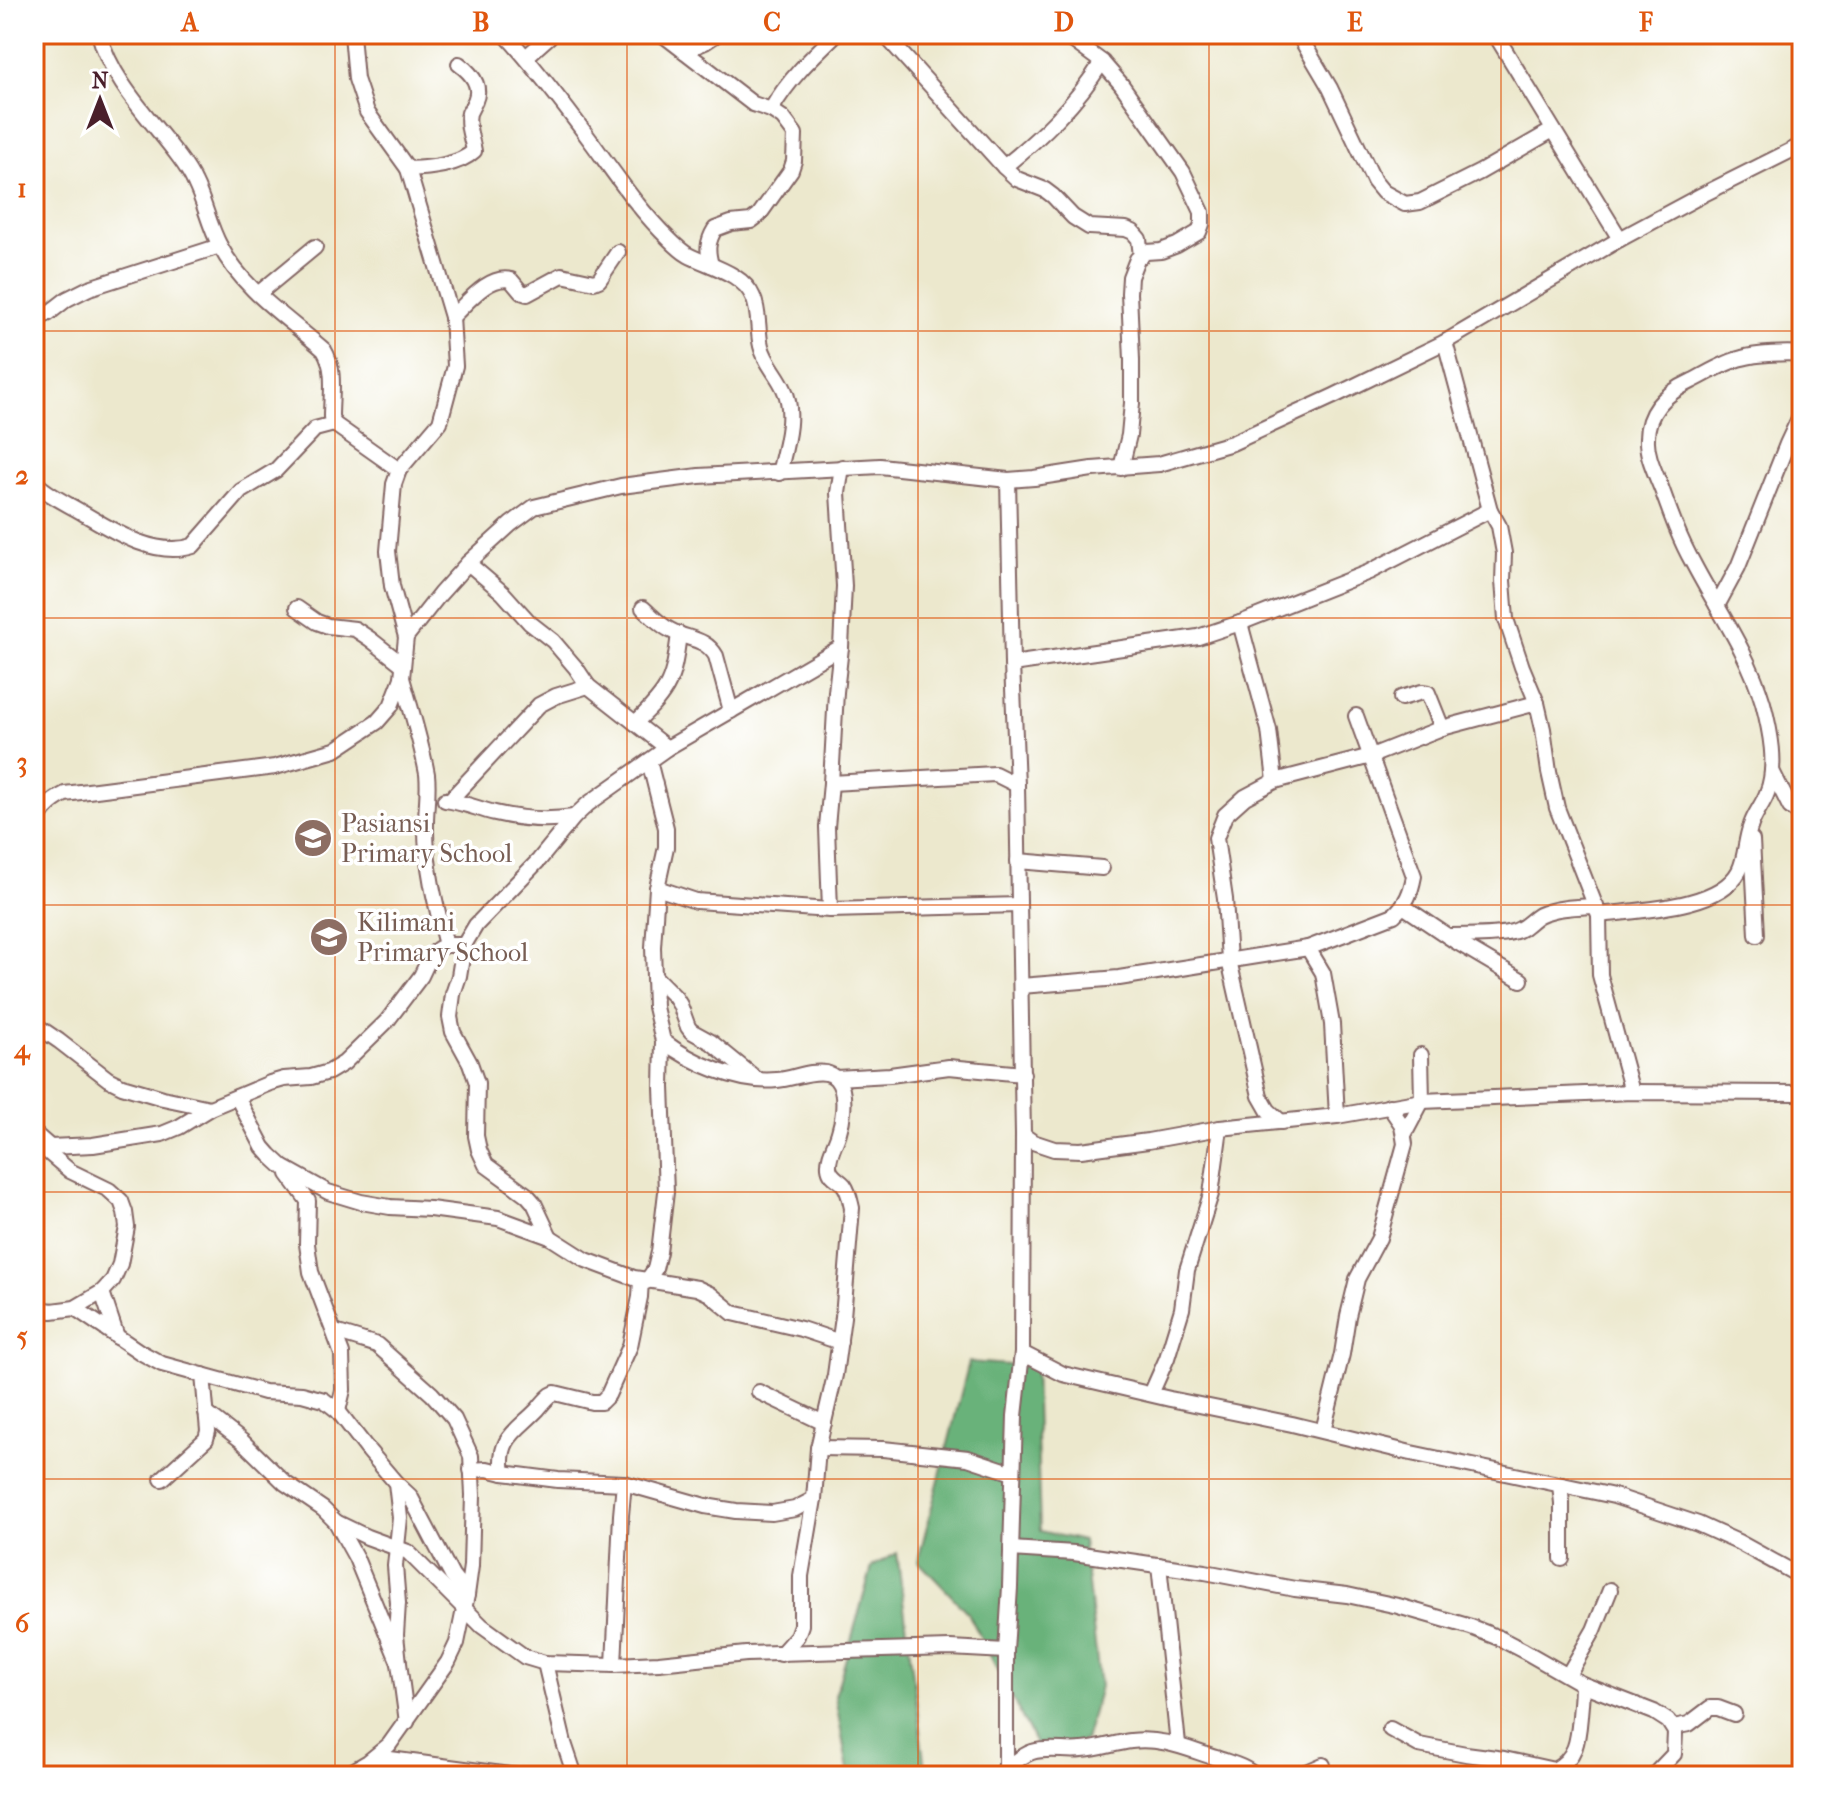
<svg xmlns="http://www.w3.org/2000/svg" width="1836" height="1810" font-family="'IM FELL French Canon',serif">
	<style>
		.forest { fill: #69b27a; stroke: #5a6852; stroke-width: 2 }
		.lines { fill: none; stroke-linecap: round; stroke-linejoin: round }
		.street-casing { stroke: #836564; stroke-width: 18 }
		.street { stroke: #fff; stroke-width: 14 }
		.grid { fill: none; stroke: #e0560e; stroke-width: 2; stroke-opacity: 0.55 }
		.labels { text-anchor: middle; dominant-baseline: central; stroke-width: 7; stroke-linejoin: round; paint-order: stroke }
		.education-label { font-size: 26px; fill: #785e54; stroke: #fff; text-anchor: start }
		.neatline { fill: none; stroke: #e0560e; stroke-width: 3 }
		.grid-label { font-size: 26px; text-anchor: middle; font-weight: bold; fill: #e0560e }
	</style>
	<rect width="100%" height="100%" fill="#fff"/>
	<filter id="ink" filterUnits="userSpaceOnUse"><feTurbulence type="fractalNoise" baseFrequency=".0125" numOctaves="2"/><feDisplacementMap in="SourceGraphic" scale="16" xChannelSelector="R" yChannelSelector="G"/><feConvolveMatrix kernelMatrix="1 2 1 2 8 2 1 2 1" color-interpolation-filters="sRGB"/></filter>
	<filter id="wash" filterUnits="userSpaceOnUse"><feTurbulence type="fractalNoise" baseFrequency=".006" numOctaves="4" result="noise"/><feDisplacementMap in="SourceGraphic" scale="32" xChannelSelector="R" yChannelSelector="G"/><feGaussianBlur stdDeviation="1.8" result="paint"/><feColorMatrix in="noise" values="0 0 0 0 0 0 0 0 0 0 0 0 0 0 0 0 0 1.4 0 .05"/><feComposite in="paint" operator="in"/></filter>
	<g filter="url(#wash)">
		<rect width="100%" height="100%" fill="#ece8cd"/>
		<g class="forest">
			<polygon points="969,1362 1035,1367 1040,1531 1083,1541 1100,1687 1085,1740 1039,1750 968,1613 918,1561"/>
			<polygon points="897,1553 926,1776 849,1776 835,1696 872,1567"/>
		</g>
	</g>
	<g filter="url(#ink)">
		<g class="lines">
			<g class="street-casing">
				<g id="street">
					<path d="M99 34C112 82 150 118 179 157 185 165 191 174 195 183 205 203 209 226 220 246 243 290 288 318 324 350 336 369 331 394 331 417L334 424 399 470"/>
					<polyline points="352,34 356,79 367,112 408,169 452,317 455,366 440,422 399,470 394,484 388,551 392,586 406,637"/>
					<path d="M505 34C537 69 565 106 593 144 617 177 640 211 669 239 675 245 681 251 688 255 709 266 743 273 753 297 760 312 757 330 761 346 765 363 777 373 784 389 796 413 785 448 779 473"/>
					<path d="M662 34 753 104 771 110 783 118 795 134 794 161 791 170 759 215 751 221 731 223 715 229C707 242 707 251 711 265"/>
					<polyline points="884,34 1004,167 1017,179 1045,190 1053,196 1073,217 1089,227 1126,229 1133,232 1139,239 1141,256"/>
					<polyline points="1064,34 1102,62 1121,84 1183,172 1202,212 1202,224 1199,232 1177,245 1161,251 1146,252 1137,259 1130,277 1129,293 1132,360 1132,403 1129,435 1121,468"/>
					<polyline points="1298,34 1330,88 1374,181 1383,192 1405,204 1420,202 1480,172 1553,130"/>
					<polyline points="1495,34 1620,239"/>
					<polyline points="684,51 705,42 717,34"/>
					<polyline points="526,57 552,34"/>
					<path d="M771 110C787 81 812 57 836 34"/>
					<path d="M1004 167C1042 136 1076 104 1102 62"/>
					<path d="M408 169C429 168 458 166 474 151 472 139 466 125 469 113 470 111 474 103 475 101 482 85 471 73 459 64"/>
					<polyline points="258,294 315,247"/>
					<path d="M452 317C467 303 489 274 511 280L521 292 527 294 562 275 594 282 599 280 618 252"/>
					<polyline points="34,320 49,313 67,299 89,288 220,246"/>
					<polyline points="1445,342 1490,510 1499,526 1504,553 1503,581 1506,619 1522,667 1537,703 1543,729 1549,772 1557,808 1599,915 1600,975 1632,1092"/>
					<path d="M34 481C45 493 62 501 76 509 109 528 153 559 193 546L241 491 276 470 315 429 334 424"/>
					<polyline points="468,563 503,593 530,623 553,641 576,668 588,686 667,748"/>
					<polyline points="1717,606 1738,567 1787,444 1802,412"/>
					<polyline points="297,608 317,622 328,626 355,629 370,639 403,665"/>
					<path d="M643 608C652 616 660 625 670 630 687 640 705 637 716 656L731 711"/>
					<polyline points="1240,623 1269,730 1275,781"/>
					<polyline points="1012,664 1198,637 1240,623 1369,572 1490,510"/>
					<path d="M402 678C411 710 421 741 427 774 429 791 426 806 426 823 425 864 436 906 446 945"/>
					<polyline points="1401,698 1422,692 1428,693 1442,728"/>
					<path d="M635 723C671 689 673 681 679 634"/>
					<polyline points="1772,771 1790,807 1802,816"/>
					<polyline points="831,783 995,774 1017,785"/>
					<path d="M445 800C462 802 478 809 495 813 520 819 548 821 574 817"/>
					<polyline points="450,800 539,705 556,696 588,686"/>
					<path d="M34 828C40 812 49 802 65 794L275 767 335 750 377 722 391 706 402 678 406 637 440 594 468 563 511 524 534 507 621 486 699 476 880 466 1008 480 1034 478 1092 469 1159 464 1232 443 1334 396 1445 342 1620 239 1702 195 1802 145"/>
					<polyline points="1752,840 1757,935"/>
					<polyline points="1018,861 1102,868"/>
					<polyline points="657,888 696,901 830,910 1019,905"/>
					<polyline points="1403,906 1455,941 1521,980"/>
					<polyline points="830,910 827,827 831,783 836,692 841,647"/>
					<path d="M1599 915C1637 910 1719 909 1739 871 1746 858 1745 840 1751 825 1755 813 1763 804 1767 793 1778 766 1770 730 1763 703 1748 652 1717 609 1693 563 1680 540 1671 515 1662 490 1656 474 1646 456 1647 438 1647 409 1668 392 1692 381 1708 373 1725 362 1742 358 1756 354 1787 352 1802 354"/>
					<path d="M1448 936C1469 935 1492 937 1512 932 1524 930 1529 921 1539 915 1556 907 1578 907 1596 906"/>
					<path d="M1308 948 1394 915C1407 903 1411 892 1414 876L1356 716"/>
					<polyline points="656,978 675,997 680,1005 688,1027 691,1031 711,1042 754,1077"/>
					<polyline points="1021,986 1119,978 1308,948 1323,973 1332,1024 1337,1116"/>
					<polyline points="34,1024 59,1041 108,1079 122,1086 163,1098 210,1108"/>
					<path d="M663 1041C692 1063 739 1084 777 1080 793 1079 810 1070 826 1073 835 1075 839 1081 842 1090 845 1102 843 1120 839 1132 836 1144 828 1154 829 1167 830 1177 839 1179 844 1185 849 1192 850 1200 852 1208L843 1317 835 1375 818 1448 814 1499 801 1576V1625L797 1636 781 1654"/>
					<polyline points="836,1078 890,1075 949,1067 1023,1074"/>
					<polyline points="237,1097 263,1147 270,1155 283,1167 328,1192 361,1202 390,1207 430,1209 498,1218 550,1237 586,1260 634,1278 697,1288 710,1294 733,1313 801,1329 840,1342"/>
					<polyline points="1281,1122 1268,1110 1260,1096 1229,960 1225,899 1216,838 1225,815 1245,797 1275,781 1371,756 1442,728 1537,703"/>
					<polyline points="34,1133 50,1147"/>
					<polyline points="1405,1133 1422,1101 1421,1055"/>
					<polyline points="1023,1135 1033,1142 1054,1149 1081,1150 1148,1141 1220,1128 1337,1116 1422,1101 1632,1092 1797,1093"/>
					<polyline points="34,1153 50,1147 93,1145 162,1134 179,1127 210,1108 270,1083 284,1079 311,1077 329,1072 344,1063 387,1021 421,976 429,959 438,949 446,945 464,945"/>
					<polyline points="288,1174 308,1201 307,1244 311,1272 342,1354 343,1390 338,1411"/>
					<polyline points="550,1237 534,1203 527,1195 486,1165 479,1150 476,1136 477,1083 470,1063 453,1032 450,1017 453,994 459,976 464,945 476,925 539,860 574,817 588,804 667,748 841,647 844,586 838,493 842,467"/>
					<polyline points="646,1282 655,1269 659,1252 666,1192 662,1087 663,1041 655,1007 653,947 657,888 666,847 666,828 649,761"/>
					<polyline points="102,1292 117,1337"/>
					<polyline points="34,1308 52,1311 75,1308 102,1292 113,1280 120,1264 127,1227 125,1212 121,1201 109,1190 70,1171 44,1149"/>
					<polyline points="75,1308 140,1352 162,1364 264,1392 302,1394 324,1400 338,1411 368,1450 396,1483 400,1518 395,1566 398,1603 396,1635 399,1663"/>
					<polyline points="335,1332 377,1345 432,1394 454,1419 471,1456 473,1495 471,1566 467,1595 457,1643 448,1662 389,1745 368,1762 344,1776"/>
					<polyline points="1022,1353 1063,1374 1170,1399 1292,1424 1411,1453 1614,1496 1698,1524 1738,1542 1802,1577"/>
					<polyline points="759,1392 824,1423"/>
					<polyline points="1151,1394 1167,1358 1182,1309 1187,1270 1211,1194 1220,1128"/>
					<polyline points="206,1413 242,1441 285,1483 323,1509 336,1522 356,1558 399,1663 407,1722"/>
					<polyline points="1323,1431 1342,1354 1348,1316 1357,1279 1379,1238 1405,1144 1402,1125 1389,1106"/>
					<polyline points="818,1448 883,1449 968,1458 1013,1473"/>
					<polyline points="471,1470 487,1469 503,1473 558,1480 624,1483 705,1506 736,1511 772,1513 795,1509 814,1499"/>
					<path d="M503 1473C497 1438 517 1431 538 1409 542 1404 546 1399 551 1395L555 1393 592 1402H601L608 1395 630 1346 640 1297 641 1280"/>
					<polyline points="162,1479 206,1439 208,1431 203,1375"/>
					<polyline points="396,1483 410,1496 452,1576 467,1595"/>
					<polyline points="1560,1485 1562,1503 1562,1559"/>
					<polyline points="336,1522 367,1537 408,1552 482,1626 525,1657 545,1663 614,1665 659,1663 746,1654 950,1648 1006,1651"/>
					<polyline points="1011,1549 1074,1553 1205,1572 1295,1589 1347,1595 1398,1606 1471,1627 1499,1638 1524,1651 1582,1684 1654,1712 1668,1721 1675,1732 1674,1754 1653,1776"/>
					<polyline points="1159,1565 1178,1744"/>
					<polyline points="545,1663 564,1743 575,1776"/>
					<polyline points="614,1665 621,1515 624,1483"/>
					<polyline points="1568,1675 1594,1630 1610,1590"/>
					<polyline points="1673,1727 1689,1724 1710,1708 1718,1708 1734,1714"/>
					<path d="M1390 1729 1419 1745 1466 1754 1504 1759 1554 1770C1577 1758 1578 1739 1580 1716 1581 1705 1582 1695 1582 1684"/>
					<polyline points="375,1757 517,1776"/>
					<polyline points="1554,1770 1589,1776"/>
					<path d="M996 1776C1009 1769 1019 1756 1032 1752 1048 1747 1066 1752 1082 1750 1099 1749 1115 1743 1131 1741 1162 1737 1187 1749 1216 1758 1229 1763 1245 1766 1255 1776"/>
					<polyline points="1006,1776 1006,1651 1010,1587 1015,1416 1022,1353 1023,1135 1017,785 1012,664 1008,480"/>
					<polyline points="1298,1776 1323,1765"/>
				</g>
			</g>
			<use href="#street" class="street"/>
		</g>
	</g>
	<path class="grid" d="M335 34V1776M627 34V1776M918 34V1776M1209 34V1776M1501 34V1776M34 331H1802M34 618H1802M34 905H1802M34 1192H1802M34 1479H1802"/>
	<defs>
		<g id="school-disc" transform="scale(2)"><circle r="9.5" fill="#8d6e63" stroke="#fff"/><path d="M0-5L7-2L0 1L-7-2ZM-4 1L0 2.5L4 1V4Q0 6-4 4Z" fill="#fff"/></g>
	</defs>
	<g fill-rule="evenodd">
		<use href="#school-disc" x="313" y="838"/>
		<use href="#school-disc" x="329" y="937"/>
	</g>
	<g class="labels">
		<g class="education-label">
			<text x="341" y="823">Pasiansi<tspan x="341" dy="30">Primary School</tspan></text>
			<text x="357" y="922">Kilimani<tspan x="357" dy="30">Primary School</tspan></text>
		</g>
	</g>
	<rect width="1836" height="1810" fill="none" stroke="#fff" stroke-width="88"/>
	<g transform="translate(100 100)" stroke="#ffffff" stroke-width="6" paint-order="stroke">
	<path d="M0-6L14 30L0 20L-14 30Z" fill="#4a1f2b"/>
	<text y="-12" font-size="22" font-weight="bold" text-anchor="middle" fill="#4a1f2b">N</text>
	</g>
	<rect x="44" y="44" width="1748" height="1722" class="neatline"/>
	<g class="grid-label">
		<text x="190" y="31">A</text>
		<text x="481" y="31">B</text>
		<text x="772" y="31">C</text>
		<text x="1064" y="31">D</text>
		<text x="1355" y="31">E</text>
		<text x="1646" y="31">F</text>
		<text x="22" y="197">1</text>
		<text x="22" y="484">2</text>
		<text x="22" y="771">3</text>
		<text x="22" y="1058">4</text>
		<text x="22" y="1345">5</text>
		<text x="22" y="1632">6</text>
	</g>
</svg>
